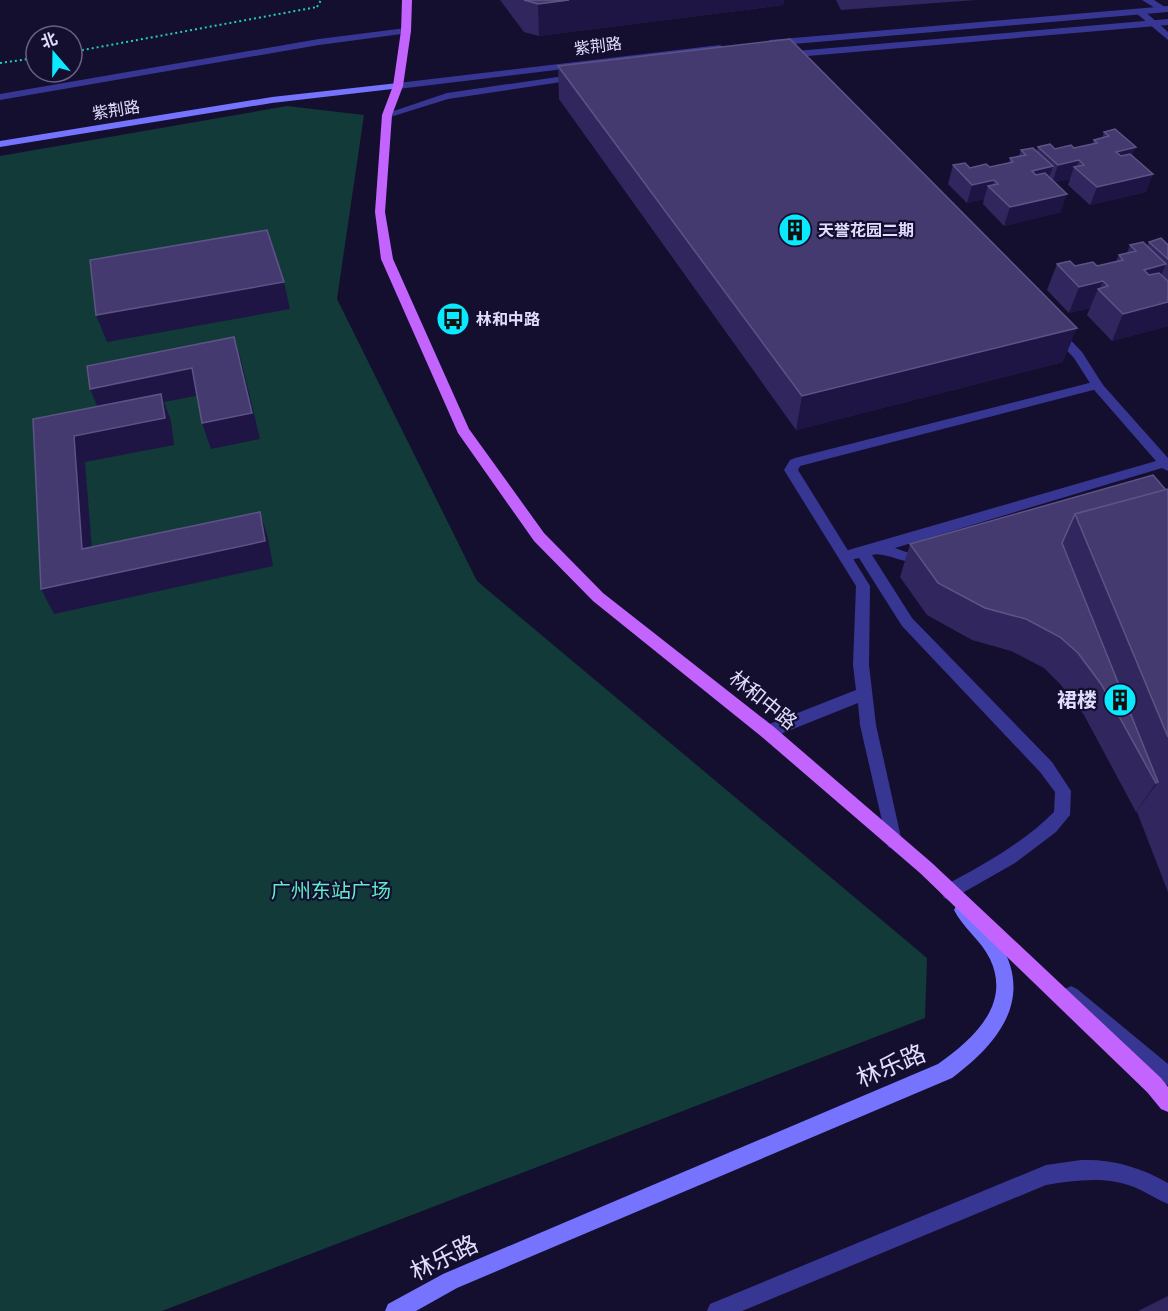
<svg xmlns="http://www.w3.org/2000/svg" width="1168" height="1311" font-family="'Roboto Condensed','Noto Sans SC',sans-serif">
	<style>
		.green { fill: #123a38 }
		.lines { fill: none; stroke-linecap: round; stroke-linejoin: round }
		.path { stroke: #24ccc0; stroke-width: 2; stroke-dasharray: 2 3; stroke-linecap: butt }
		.service { fill: #383693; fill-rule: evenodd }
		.minor { fill: #383693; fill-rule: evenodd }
		.tertiary { fill: #383693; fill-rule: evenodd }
		.secondary { fill: #7674ff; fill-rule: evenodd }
		.primary { fill: #c364ff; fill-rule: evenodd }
		.wall { fill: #31275e }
		.shaded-wall { fill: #1e1544 }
		.building { fill: #443a6f; stroke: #5d5486; stroke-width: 1.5 }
		.labels { text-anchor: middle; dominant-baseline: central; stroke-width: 4.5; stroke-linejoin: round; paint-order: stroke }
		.far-street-label { font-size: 16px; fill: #e1ddff; stroke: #140f2f }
		.far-poi-label { font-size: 16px; font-weight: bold; fill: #e1ddff; stroke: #140f2f; text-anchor: start }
		.street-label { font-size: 20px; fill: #e1ddff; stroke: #140f2f }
		.poi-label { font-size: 20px; font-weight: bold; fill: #e1ddff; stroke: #140f2f; text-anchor: end }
		.park-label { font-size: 20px; fill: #5cecc6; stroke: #140f2f }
		.near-street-label { font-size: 24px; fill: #e1ddff; stroke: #140f2f }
	</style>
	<rect width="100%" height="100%" fill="#140f2f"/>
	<polygon class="green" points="287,106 364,115 337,299 477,581 927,958 925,1018 162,1311 0,1311 0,156"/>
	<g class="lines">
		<g class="path">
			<polyline points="317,7 321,0"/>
			<polyline points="72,52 317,7"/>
			<polyline points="0,63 36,58"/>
		</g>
		<g class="service">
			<polygon points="1142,0 1154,0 1168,9 1160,11"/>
			<polygon points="1136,9 1142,9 1168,32 1168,40 1136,13"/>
			<polygon points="406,28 411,31 409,33 319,45 0,100 0,94 319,39"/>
			<path d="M1057 329 1061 330 1082 352 1103 385 1168 458V471L1162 468 895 548 906 552H931L933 556C920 575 888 550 872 555L912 618 1052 762 1071 791 1070 815 1056 832 1015 863 950 900 944 898 941 892 944 886C983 865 1022 844 1054 812L1055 792 1040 772 902 626 859 558 845 561 838 556 845 551 1156 461 1095 391 1074 358 1053 336V330Z"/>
		</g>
		<polygon class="minor" points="1097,381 1101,382 1103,385 1101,388 800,466 798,470 870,586 869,665 876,725 902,842 900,847 894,849 888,847 860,725 858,703 768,739 762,737 760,732 762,727 856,690 853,665 856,586 784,470 790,460 795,458"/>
		<g class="tertiary">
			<polygon points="1168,6 1168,12 770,46 765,43 770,40"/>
			<polygon points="1168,19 1168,25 784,58 779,55 784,52"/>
			<polygon points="720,45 725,48 723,50 398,89 393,86 398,83"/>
			<polygon points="578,74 583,77 581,79 448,99 387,118 382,115 447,93"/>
			<polygon points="1071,986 1077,989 1168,1064 1168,1085 1161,1083 1065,1001 1062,995 1065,989"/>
			<path d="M1081 1160C1113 1159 1140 1167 1168 1183V1204C1156 1199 1146 1192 1134 1187 1106 1176 1076 1180 1046 1185L742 1311H707L710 1304 1046 1165Z"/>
		</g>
		<g class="secondary">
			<polygon points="398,83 403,86 401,88 272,103 0,147 0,141 272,97"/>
			<path d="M963 902 969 904C980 918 992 930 1001 945 1034 1001 996 1045 952 1078L457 1288 416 1311H385L388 1304 443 1274 938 1064C972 1040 1012 1005 990 959 981 940 963 928 954 910L957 904Z"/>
		</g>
		<polygon class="primary" points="402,0 412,0 411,31 403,86 392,115 385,212 393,259 469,429 544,533 603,593 774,727 932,863 1161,1078 1168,1087 1168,1112 1161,1109 1147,1092 920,873 762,737 593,601 534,541 458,433 381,259 375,212 382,115 393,86 401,31"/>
	</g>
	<g class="wall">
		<polygon points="500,0 784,0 783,5 539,36 524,32"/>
		<polygon points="836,0 976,0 841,10"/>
		<polygon points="558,66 1063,362 796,430 559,99"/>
		<polygon points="1104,132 1133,157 1146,192 1090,205 1068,185 1070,179 1055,182 1061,212 1004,226 983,204 984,199 967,203 948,184 953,165 970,168 990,167 1009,163 1010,158 1019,156 1021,150 1037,151 1038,147 1055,149 1074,148 1092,144 1094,140 1102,138"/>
		<polygon points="1149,242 1168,244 1168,326 1112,341 1087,315 1090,308 1069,313 1047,290 1057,264 1075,266 1097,266 1116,261 1119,255 1127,253 1130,245 1147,246"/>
		<polygon points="1168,489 1168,892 1137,812 1136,812 1084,715 1061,685 1044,668 1011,651 972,640 927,615 900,577 910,544"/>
		<polygon points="1168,1296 1168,1311 1138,1311"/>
	</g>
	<g class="shaded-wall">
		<polygon points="569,0 784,0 783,5 539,36 538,4"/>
		<polygon points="1136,147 1129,165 1116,152"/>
		<polygon points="1079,160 1076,168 1074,167 1070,179 1052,183 1058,165"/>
		<polygon points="1053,166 1047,184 1032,171"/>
		<polygon points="1153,174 1146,192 1090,205 1097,187"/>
		<polygon points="994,180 991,189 988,186 984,199 967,203 972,185"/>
		<polygon points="1067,194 1061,212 1004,226 1010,207"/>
		<polygon points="1166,264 1154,291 1144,270"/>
		<polygon points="1103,281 1099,290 1098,289 1090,308 1069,313 1079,287"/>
		<polygon points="284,282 290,309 107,342 96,315"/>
		<polygon points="1168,302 1168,326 1112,341 1123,314"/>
		<polygon points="1077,328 1063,362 796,430 802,396"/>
		<polygon points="234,337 242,364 260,439 211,449 202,423"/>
		<polygon points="192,368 200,395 164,402 171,421 174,445 85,462 94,575 82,549 74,436 101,415 90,389"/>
		<polygon points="260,512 268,538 273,566 54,614 41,589"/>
		<polygon points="1158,782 1137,811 1136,812 1156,783"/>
	</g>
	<g class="building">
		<polygon points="524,0 569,0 538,4"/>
		<polygon points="790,39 1077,328 802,396 558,66"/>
		<polygon points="1115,129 1136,147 1116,152 1121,156 1130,154 1153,174 1097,187 1074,167 1084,165 1079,160 1058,165 1038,147 1050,144 1055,149 1071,145 1074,148 1097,143 1094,140 1109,136 1104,132"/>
		<polygon points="1033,148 1053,166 1032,171 1036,175 1045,173 1067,194 1010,207 988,186 998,184 994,180 972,185 953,165 965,163 970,168 986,164 990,167 1013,162 1010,158 1026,155 1021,150"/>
		<polygon points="267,230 284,282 96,315 90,260"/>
		<polygon points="1161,238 1167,244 1168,244 1168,259 1149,242"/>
		<polygon points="1143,242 1166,264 1144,270 1149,275 1159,273 1168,281 1168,302 1123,314 1098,289 1108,286 1103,281 1079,287 1057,264 1070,261 1075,266 1093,262 1097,266 1123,260 1119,255 1136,251 1130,245"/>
		<polygon points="234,337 252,413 202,423 192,368 90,389 87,366"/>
		<polygon points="161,394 165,418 74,436 82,549 260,512 265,541 41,589 33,419"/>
		<polygon points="1153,475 1166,490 1075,514 1062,543 1158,782 1156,783 1101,684 1078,653 1060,637 1026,619 985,608 938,583 910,544"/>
		<polygon points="1168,489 1168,737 1075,514"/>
	</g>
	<defs>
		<g id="building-disc" transform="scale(1.725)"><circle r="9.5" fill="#09eaff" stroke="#140f2f"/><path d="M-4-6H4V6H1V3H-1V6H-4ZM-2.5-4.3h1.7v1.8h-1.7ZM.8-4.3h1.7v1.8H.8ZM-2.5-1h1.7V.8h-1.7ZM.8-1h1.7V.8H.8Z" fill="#111"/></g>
		<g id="bus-disc" transform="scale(1.725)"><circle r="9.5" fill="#09eaff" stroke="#140f2f"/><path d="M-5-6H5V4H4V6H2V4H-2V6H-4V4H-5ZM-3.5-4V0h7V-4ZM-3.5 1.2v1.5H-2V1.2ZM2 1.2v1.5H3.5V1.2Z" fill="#111"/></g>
	</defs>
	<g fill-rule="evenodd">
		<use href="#building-disc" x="795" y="230"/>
		<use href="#bus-disc" x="453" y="319"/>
		<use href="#building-disc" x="1120" y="700"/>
	</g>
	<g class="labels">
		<g class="far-street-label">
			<text transform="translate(598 46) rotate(-7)">紫荆路</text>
			<text transform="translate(116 110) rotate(-9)">紫荆路</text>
		</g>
		<g class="far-poi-label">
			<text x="818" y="230">天誉花园二期</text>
			<text x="476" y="319">林和中路</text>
		</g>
		<g class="street-label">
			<text transform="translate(763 700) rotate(39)">林和中路</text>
		</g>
		<g class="poi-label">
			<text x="1097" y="700">裙楼</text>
		</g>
		<g class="park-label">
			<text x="331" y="891">广州东站广场</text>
		</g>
		<g class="near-street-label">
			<text transform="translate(891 1066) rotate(-23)">林乐路</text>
			<text transform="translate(444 1258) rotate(-26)">林乐路</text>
		</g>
	</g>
	<g transform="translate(54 54) rotate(340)"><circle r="28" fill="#140f2f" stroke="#666182" stroke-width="1.5"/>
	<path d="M0-4.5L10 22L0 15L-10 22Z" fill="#09eaff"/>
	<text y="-9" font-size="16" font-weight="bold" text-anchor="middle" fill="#e1ddff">北</text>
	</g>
</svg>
